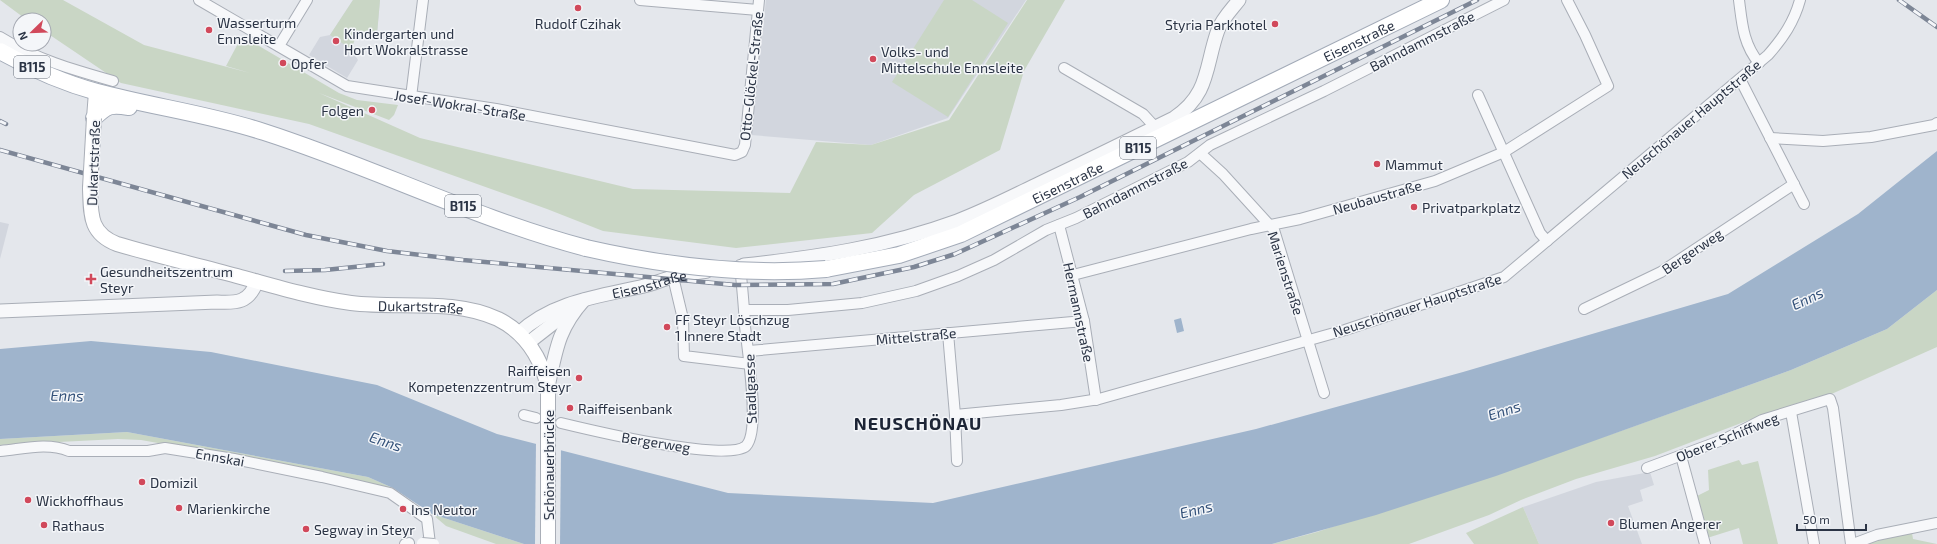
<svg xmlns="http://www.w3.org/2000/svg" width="1937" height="544" font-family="'Exo 2',sans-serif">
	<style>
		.built { fill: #d2d6de }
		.green { fill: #c9d6c5 }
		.water { fill: #9fb4cc }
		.pier { fill: #e4e7ec }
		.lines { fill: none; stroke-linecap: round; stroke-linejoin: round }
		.minor-casing { stroke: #a9aeb7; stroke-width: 12 }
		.tertiary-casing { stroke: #a9aeb7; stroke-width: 15 }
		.secondary-casing { stroke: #a9aeb7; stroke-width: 16 }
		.primary-casing { stroke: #a3abb8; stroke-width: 18 }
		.minor { stroke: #f7f8fa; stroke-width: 10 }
		.tertiary { stroke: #f7f8fa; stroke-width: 13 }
		.secondary { stroke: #fff; stroke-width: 14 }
		.primary { stroke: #fff; stroke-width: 16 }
		.rail-casing { stroke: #7d8696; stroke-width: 4.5 }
		.rail { stroke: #f4f6f9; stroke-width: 3; stroke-dasharray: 9; stroke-linecap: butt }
		.minor-bridge-casing { stroke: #a9aeb7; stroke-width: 12; stroke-linecap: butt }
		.secondary-bridge-casing { stroke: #a9aeb7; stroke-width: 16; stroke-linecap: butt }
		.primary-bridge-casing { stroke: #a3abb8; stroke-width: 18; stroke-linecap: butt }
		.minor-bridge { stroke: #f7f8fa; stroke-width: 10 }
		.secondary-bridge { stroke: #fff; stroke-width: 14 }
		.primary-bridge { stroke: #fff; stroke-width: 16 }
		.poi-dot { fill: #d1495b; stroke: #f4f6f9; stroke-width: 1.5 }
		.labels { text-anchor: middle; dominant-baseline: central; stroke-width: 3; stroke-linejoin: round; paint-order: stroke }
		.shield { fill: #f4f6f9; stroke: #676e7b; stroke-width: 1 }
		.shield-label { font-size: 13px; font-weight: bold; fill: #2b3445 }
		.poi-label { font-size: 14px; fill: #2b3445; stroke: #f4f6f9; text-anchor: start }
		.street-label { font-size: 14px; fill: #2b3445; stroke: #f4f6f9 }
		.water-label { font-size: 15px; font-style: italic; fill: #34527a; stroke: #f4f6f9 }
		.district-label { font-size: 18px; font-weight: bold; letter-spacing: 1px; fill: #1d2536; stroke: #f4f6f9 }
	</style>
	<rect width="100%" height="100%" fill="#e4e7ec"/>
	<g class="built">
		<polygon points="353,0 380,0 377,34 357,32 351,49 358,60 347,78 309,55 320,37 330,35"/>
		<polygon points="766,0 1026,0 948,118 871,145 751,135"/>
		<polygon points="0,222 9,224 0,259"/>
		<polygon points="1650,472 1654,485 1640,490 1643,501 1628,506 1642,544 1539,544 1523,507 1596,482"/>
	</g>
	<g class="green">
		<polygon points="0,0 63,0 144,45 250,73 226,66 242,36 339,93 357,100 398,105 394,115 389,120 319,93 420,138 633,189 790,193 816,142 871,145 949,120 1027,0 1065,0 1024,71 1000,150 914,195 872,233 736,248 603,231 547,209 309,124 121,83 44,31 44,20 27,20"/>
		<polygon points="353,0 380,0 377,34 358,32 351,49 330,35"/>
		<polygon points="944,0 972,0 1008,23 948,117 892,82"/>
		<polygon points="1937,290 1937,347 1827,396 1791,409 1770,412 1655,456 1576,479 1521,500 1489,515 1409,544 1272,544 1317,532 1618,432 1791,370 1887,329"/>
		<polygon points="127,432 368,477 393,488 393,489 231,456 141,440 118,439 0,445 0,439"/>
		<polygon points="1739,460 1742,465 1758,461 1778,544 1743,544 1739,528 1707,538 1696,501 1697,496 1709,490 1708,470"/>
		<polygon points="1523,507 1539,544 1474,544 1466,533"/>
		<polygon points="432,514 524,544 496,544 446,526"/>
		<polygon points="1912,533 1913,539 1937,544 1863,544"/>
	</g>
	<g class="water">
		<polygon points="1937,151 1937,290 1887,329 1791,370 1496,476 1376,515 1272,544 524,544 432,514 393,488 368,477 127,432 0,439 0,349 91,341 211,352 377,385 497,434 728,493 933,503 1256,429 1463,372 1728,294 1858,214"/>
		<polygon points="1181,318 1184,331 1177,333 1174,320"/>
	</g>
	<polygon class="pier" points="536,442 561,448 560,544 535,544"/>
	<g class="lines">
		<g class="minor-casing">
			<g id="minor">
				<polyline points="199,0 347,86 496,109 735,155 742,152 745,145 759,0"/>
				<polyline points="640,0 758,10"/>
				<path d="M1739 0C1742 23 1743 44 1759 63"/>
				<path d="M0 37C35 59 74 70 113 81"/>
				<polyline points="279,46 307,0"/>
				<polyline points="1064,68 1143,114 1155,127"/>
				<polyline points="1740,79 1804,204"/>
				<polyline points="1478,95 1540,233 1547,241"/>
				<polyline points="411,97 423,0"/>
				<polyline points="1770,138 1823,141 1871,137 1934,125 1937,123"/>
				<polyline points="1201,154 1223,174 1274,230 1324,393"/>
				<polyline points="1059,225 1084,321 1096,400"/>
				<polyline points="1073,275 1251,229 1300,219 1435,181 1504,152 1608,86 1585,35 1567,0"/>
				<polyline points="673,277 683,319 684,356 750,364"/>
				<polyline points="1584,309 1661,272 1794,184"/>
				<polyline points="745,310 788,310 862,303 916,291 958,276 994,260 1046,230 1076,218 1188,162 1210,145 1324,91 1504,0"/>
				<polyline points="948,333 955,415 957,461"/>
				<polyline points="749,351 1084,321"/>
				<polyline points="1791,412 1814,544"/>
				<polyline points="524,415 536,418"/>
				<path d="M955 415 1061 405 1099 399 1345 330 1504 277 1768 55C1783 38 1794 22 1800 0"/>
				<path d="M561 423C590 430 727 463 746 446 761 431 747 348 745 326 744 306 742 285 740 265"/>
				<path d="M0 451C23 449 47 442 69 451H148L165 448 234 459 322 477 390 493 427 519 430 544"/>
				<polyline points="1681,456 1705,544"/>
				<polyline points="1647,468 1725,439 1762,420 1830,399 1833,408 1851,544"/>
				<polyline points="405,544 409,543"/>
				<polyline points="1853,544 1877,535 1937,523"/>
			</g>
		</g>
		<g class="tertiary-casing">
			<g id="tertiary">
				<path d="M744 265C818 257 886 247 957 221 986 210 1013 196 1040 183 1085 162 1129 140 1174 118 1210 94 1205 66 1218 30 1222 19 1232 9 1239 0"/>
				<path d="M0 311 217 302C237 303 249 303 257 281"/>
				<path id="s1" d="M519 333C553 301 601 296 644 286 654 284 663 279 673 277 684 274 696 273 707 271"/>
				<polyline points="528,343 569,311"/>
				<path d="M548 387C556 350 558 329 584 300"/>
			</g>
		</g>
		<g class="secondary-casing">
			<g id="secondary">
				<polyline points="94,118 96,92"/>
				<path id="s2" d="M90 188C91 214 89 233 117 244 157 256 197 265 237 276 274 286 313 298 351 303 399 309 453 298 498 319 526 333 541 358 548 387"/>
				<polyline points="548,544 548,454"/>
			</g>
		</g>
		<g class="primary-casing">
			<g id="primary">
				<path d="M0 51C30 68 64 83 97 92 153 107 209 114 264 132 373 167 476 219 586 248"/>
				<path d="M94 118C107 105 111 104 129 107"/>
				<path id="s3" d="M826 269 899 255 961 234 1441 0"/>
			</g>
		</g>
		<use href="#minor" class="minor"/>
		<use href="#tertiary" class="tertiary"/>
		<use href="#secondary" class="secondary"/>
		<use href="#primary" class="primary"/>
		<g class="rail-casing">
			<g id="rail">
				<polyline points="1899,0 1937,27"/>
				<polyline points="0,121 6,124"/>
				<polyline points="0,150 306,235 387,251 463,260 735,285 833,284 914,267 955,254 1080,197 1477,0"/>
				<polyline points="285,271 325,270 383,264"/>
			</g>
		</g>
		<use href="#rail" class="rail"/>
		<g class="minor-bridge-casing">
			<polyline id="minor-bridge" points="422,543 434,544"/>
		</g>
		<g class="secondary-bridge-casing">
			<g id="secondary-bridge">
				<polyline points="90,188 94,118"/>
				<polyline points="548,387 548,454"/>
			</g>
		</g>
		<g class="primary-bridge-casing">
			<path id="primary-bridge" d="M586 248C665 266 745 276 826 269"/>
		</g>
		<use href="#minor-bridge" class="minor-bridge"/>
		<use href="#secondary-bridge" class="secondary-bridge"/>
		<use href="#primary-bridge" class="primary-bridge"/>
	</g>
	<g class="poi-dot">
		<circle cx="578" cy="8" r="4"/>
		<circle cx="1275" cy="24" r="4"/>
		<circle cx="209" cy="30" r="4"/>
		<circle cx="336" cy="41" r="4"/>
		<circle cx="873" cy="59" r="4"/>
		<circle cx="283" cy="63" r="4"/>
		<circle cx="372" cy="110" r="4"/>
		<circle cx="1377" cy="164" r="4"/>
		<circle cx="1414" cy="207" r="4"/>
		<path d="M89 273h4v4h4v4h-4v4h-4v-4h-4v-4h4z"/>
		<circle cx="667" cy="327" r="4"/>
		<circle cx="579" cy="378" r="4"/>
		<circle cx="570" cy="408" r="4"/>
		<circle cx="142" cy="482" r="4"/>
		<circle cx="28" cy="500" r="4"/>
		<circle cx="179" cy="508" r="4"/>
		<circle cx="403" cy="509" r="4"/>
		<circle cx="1611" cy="523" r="4"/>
		<circle cx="44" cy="525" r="4"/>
		<circle cx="306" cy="529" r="4"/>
	</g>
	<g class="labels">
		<g class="shield">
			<rect x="14" y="56" width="36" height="22" rx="3"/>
			<rect x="1120" y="137" width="36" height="22" rx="3"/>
			<rect x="445" y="195" width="36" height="22" rx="3"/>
		</g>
		<g class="shield-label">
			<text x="32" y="67">B115</text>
			<text x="1138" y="148">B115</text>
			<text x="463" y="206">B115</text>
		</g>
		<g class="poi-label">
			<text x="217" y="22">Wasserturm<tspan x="217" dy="16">Ennsleite</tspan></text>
			<text x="578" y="23" text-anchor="middle">Rudolf Czihak</text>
			<text x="1267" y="24" text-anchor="end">Styria Parkhotel</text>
			<text x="344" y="33">Kindergarten und<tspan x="344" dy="16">Hort Wokralstrasse</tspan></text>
			<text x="881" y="51">Volks- und<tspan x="881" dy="16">Mittelschule Ennsleite</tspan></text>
			<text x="291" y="63">Opfer</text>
			<text x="364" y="110" text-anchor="end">Folgen</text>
			<text x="1385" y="164">Mammut</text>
			<text x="1422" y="207">Privatparkplatz</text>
			<text x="100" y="271">Gesundheitszentrum<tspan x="100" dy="16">Steyr</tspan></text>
			<text x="675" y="319">FF Steyr Löschzug<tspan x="675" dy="16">1 Innere Stadt</tspan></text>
			<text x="571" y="370" text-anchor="end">Raiffeisen<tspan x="571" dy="16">Kompetenzzentrum Steyr</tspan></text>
			<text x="578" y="408">Raiffeisenbank</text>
			<text x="150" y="482">Domizil</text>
			<text x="36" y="500">Wickhoffhaus</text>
			<text x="187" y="508">Marienkirche</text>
			<text x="411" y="509">Ins Neutor</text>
			<text x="1619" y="523">Blumen Angerer</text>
			<text x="52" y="525">Rathaus</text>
			<text x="314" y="529">Segway in Steyr</text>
		</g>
		<g class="street-label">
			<text stroke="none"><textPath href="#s3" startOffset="582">Eisenstraße</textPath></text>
			<text transform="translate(1422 41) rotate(-27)">Bahndammstraße</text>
			<text transform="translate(751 76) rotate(-84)">Otto-Glöckel-Straße</text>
			<text transform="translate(460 105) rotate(9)">Josef-Wokral-Straße</text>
			<text transform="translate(1691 119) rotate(-40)">Neuschönauer Hauptstraße</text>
			<text transform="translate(93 163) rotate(-88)">Dukartstraße</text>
			<text stroke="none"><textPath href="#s3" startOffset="258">Eisenstraße</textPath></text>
			<text transform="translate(1135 188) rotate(-27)">Bahndammstraße</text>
			<text transform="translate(1377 197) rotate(-16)">Neubaustraße</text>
			<text transform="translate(1692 251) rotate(-34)">Bergerweg</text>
			<text transform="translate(1286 273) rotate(72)">Marienstraße</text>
			<text stroke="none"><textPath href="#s1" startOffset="141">Eisenstraße</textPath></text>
			<text transform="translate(1417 305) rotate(-18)">Neuschönauer Hauptstraße</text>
			<text stroke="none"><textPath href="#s2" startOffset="379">Dukartstraße</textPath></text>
			<text transform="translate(1079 312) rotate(78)">Hermannstraße</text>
			<text transform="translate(916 336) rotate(-5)">Mittelstraße</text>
			<text transform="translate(750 389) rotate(-92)">Stadlgasse</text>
			<text transform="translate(1727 437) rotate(-22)">Oberer Schiffweg</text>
			<text transform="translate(656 442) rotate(9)">Bergerweg</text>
			<text transform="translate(220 457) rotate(10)">Ennskai</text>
			<text transform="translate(548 465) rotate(-90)">Schönauerbrücke</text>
		</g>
		<g class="water-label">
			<text transform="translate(1807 298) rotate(-25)">Enns</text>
			<text transform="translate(67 395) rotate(1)">Enns</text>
			<text transform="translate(1504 410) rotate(-18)">Enns</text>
			<text transform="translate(386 441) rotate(19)">Enns</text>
			<text transform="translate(1196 509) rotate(-14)">Enns</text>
		</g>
		<g class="district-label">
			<text x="918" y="423">NEUSCHÖNAU</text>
		</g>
	</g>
	<g transform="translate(32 32) rotate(247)"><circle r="19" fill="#f4f6f9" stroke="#a4a8b1"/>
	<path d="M0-3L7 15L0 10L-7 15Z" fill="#d1495b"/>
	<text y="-6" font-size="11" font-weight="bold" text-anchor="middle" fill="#2b3445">N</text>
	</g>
	<path d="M1797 524v6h69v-6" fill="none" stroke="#2b3445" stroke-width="2"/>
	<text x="1803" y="524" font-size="12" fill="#2b3445" stroke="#f4f6f9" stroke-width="3" paint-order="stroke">50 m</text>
</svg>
